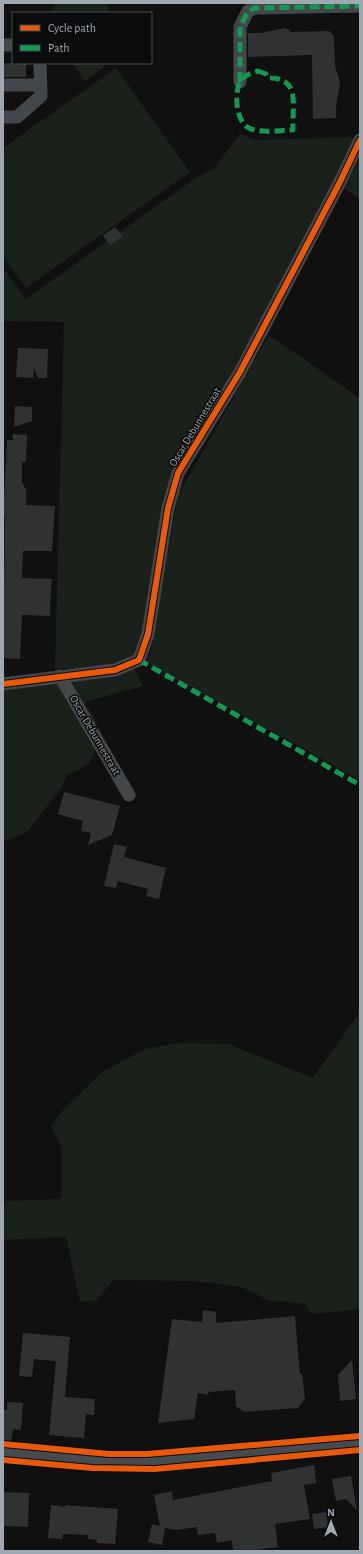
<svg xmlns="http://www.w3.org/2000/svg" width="363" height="1554" font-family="'Alegreya Sans',sans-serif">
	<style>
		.green { fill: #1a201a }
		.building { fill: #303133 }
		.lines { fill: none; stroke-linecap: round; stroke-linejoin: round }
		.street { stroke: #444749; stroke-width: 13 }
		.secondary { stroke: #484b4d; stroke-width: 19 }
		.quiet { stroke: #139951; stroke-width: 5; stroke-dasharray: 10 5; stroke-linecap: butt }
		.cycleway-casing { stroke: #0a0b0c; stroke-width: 8 }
		.cycleway { stroke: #e8590c; stroke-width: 6 }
		.labels { text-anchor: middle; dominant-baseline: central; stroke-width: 3; stroke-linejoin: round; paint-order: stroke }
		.street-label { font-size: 11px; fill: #a0a9b2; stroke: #0a0b0c }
	</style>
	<rect width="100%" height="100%" fill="#101010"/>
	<g class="green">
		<polygon points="57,3 107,3 109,13 48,13"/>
		<polygon points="72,63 108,63 85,82"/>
		<polygon points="116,68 190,172 26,288 3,256 3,148"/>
		<path d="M240 134 256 140 353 137 355 142 255 332 173 473 143 638C141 643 138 650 135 655 124 669 72 668 55 669L64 322 3 321V268L26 299 194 179 214 168Z"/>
		<polygon points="360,159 360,200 344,188"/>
		<polygon points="269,335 360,398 360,780 146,662 151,650 178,495"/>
		<path d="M135 669 143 686 85 702 97 723 94 728C99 757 93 765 67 775L62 787 27 832 3 842V691Z"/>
		<polygon points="360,1012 360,1309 311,1314 305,1304 268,1300 242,1287 193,1281 113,1280 97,1300 80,1302 66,1237 3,1240 3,1201 61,1199 61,1147 51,1126 63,1110 102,1072 145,1049 178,1043 228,1044 313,1078"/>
	</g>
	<g class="building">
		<polygon points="284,28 290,30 290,32 329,31 334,36 335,66 340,83 336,107 336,118 313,119 312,55 248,57 248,33 261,33"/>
		<polygon points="3,63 26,64 26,77 3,77"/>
		<polygon points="115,227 123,236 110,245 103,236"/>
		<polygon points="18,348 48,349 47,378 38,378 34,368 33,378 16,377"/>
		<polygon points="15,406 32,407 32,421 14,427"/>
		<polygon points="13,434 27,435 26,462 22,462 22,482 26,490 26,505 55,506 52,551 23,551 22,578 52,579 51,587 50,616 22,615 20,659 3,658 5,517 3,517 6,461 7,440 13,440"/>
		<polygon points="64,792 120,806 112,835 88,845 91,833 81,831 83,821 58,814"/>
		<polygon points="114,844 127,847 124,857 166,868 159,899 146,896 148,889 118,881 116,888 104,886"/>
		<polygon points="203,1310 216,1312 216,1323 295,1316 300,1374 302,1374 305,1399 298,1408 244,1412 236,1406 235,1390 208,1392 209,1395 198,1393 194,1419 158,1423 172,1319 202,1322"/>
		<polygon points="23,1333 70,1337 65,1397 95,1399 94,1415 86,1414 84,1438 49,1435 56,1361 34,1359 32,1377 19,1376"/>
		<polygon points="352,1360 356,1399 340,1401 338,1375"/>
		<polygon points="7,1402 23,1403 21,1430 13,1429 11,1442 3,1441 3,1410 7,1410"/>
		<polygon points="314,1465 316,1483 304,1485 310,1519 275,1524 278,1547 249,1551 233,1551 232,1540 217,1543 215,1533 198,1535 197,1527 176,1530 165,1528 162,1545 148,1542 152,1524 160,1526 154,1495 172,1491 173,1500 215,1492 272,1481 271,1473"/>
		<polygon points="351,1476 357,1510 346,1499 336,1501 332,1479"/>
		<polygon points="3,1492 29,1493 28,1527 3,1526"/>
		<polygon points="51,1505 65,1507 65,1505 118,1509 115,1544 97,1543 97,1540 88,1539 88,1535 63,1534 62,1539 48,1538"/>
		<polygon points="326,1512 328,1527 314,1529 312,1514"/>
	</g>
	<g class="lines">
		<g class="street">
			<polyline points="3,45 13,45"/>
			<polyline points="240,82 240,27 248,11 255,8 360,6"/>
			<polyline points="3,85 40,85"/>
			<polyline points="3,117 17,117 41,96 40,63"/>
			<polyline points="60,676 129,795"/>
			<polyline points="3,684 115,670 139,660 148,634 168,508 178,473 240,372 339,184 360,140"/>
		</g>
		<polyline class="secondary" points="3,1452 125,1462 179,1461 360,1443"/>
		<g class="quiet">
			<path d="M258 71 266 74 268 78C301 77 292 105 293 130 279 130 262 134 249 128 236 122 234 94 240 82 244 75 251 73 258 71Z"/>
			<polyline points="240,82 240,27 248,11 255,8 360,6"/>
			<polyline points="139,660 360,785"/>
		</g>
		<g class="cycleway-casing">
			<g id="cycleway">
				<polyline points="3,684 115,670 139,660 148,634 168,508 178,473 240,372 339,184 360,140"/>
				<polyline points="3,1444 109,1454 147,1454 360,1436"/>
				<polyline points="3,1460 92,1468 155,1469 360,1450"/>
			</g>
		</g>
		<use href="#cycleway" class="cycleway"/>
	</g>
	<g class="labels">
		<g class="street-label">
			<text transform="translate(195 427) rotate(-59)">Oscar Debunnestraat</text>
			<text transform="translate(95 735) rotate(60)">Oscar Debunnestraat</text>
		</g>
	</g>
	<rect width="363" height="1554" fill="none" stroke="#a0a9b2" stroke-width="8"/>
	<rect x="12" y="12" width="140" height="52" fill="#0a0b0c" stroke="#464a4e"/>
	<rect x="20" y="25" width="20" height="6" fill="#e8590c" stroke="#464a4e"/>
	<text x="48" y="32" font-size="12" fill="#a0a9b2">Cycle path</text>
	<rect x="20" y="45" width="20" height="6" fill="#139951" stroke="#464a4e"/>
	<text x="48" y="52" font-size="12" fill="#a0a9b2">Path</text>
	<g transform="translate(331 1522)" stroke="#0a0b0c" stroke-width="3" paint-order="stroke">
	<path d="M0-3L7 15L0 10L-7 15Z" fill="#a0a9b2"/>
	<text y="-6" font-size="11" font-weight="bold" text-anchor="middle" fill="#a0a9b2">N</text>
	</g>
</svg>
